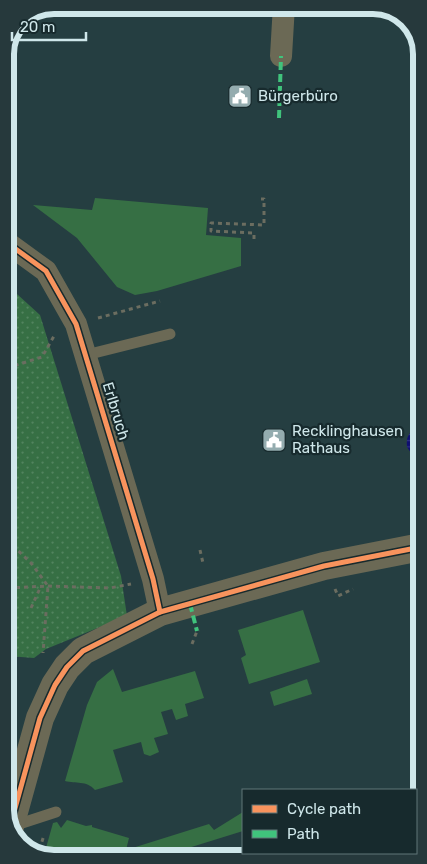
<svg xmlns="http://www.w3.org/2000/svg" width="427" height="864" font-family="Rubik,sans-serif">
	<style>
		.grass { fill: #366f44 }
		.park { fill: url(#park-dots) }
		.water { fill: url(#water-rules) }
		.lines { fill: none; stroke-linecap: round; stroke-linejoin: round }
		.path { stroke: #6b6d60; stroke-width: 3; stroke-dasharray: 4 4; stroke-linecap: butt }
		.service { stroke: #6b6955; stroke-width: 11 }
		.minor { stroke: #6b6955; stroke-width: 22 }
		.tertiary { stroke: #6b6955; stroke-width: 28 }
		.quiet { stroke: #40c37c; stroke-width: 4; stroke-dasharray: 8 4; stroke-linecap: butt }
		.cycleway-casing { stroke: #172a2d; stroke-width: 8 }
		.cycleway { stroke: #f8935d; stroke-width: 5 }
		.labels { text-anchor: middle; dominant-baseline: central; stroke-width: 4.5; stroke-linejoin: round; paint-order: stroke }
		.poi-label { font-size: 15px; fill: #cfe7ea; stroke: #172a2d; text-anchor: start }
		.street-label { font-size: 15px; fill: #cfe7ea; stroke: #172a2d }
		.rim { fill: none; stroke: #cfe7ea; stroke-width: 6 }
	</style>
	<defs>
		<pattern id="park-dots" width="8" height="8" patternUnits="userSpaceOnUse" patternTransform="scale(1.25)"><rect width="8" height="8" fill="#366f44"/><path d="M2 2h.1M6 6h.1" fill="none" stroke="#52845f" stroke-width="1.8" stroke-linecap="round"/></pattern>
		<pattern id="water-rules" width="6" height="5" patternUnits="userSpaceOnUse" patternTransform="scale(1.25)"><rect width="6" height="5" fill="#0f0f70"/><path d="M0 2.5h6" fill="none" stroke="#313285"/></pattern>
	</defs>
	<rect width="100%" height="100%" fill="#253e41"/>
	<g class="grass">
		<polygon points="95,198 208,208 206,235 241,238 241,266 157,291 135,295 117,287 77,238 33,205 92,210"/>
		<polygon points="303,610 320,662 249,684 241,658 246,655 238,630"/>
		<path d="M113 669 122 692 195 671 204 698 185 704 188 716 176 720 172 709 161 712 168 734 154 738 159 752 150 756 144 754 141 742 113 750 123 782 95 790C86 780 76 784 65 781L87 705 97 682Z"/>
		<polygon points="307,679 312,694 274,706 270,692"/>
		<polygon points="243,812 243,831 156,858 61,859 44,855 53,823 57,822 61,828 67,820 86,826 92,825 92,827 129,838 126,850 209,824 214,830"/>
	</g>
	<polygon class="park" points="6,284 40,315 121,576 127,616 46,649 34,658 8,656"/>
	<path class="water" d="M416 428H420V458L413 456 407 447C406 438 408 433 416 428Z"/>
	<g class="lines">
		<g class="path">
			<polyline points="254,239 254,233 211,231 211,223 264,225 264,199 261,199"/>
			<polyline points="98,318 160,301"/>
			<polyline points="7,368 42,357 54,336"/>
			<polyline points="7,540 31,563 48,586 43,653"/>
			<polyline points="200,550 203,563"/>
			<polyline points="8,588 48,586 110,588 131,584"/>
			<polyline points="335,589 338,596 353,589"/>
			<polyline points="31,608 41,586"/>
			<polyline points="192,644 197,631 199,630"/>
			<polyline points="31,845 40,848 44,835"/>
		</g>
		<g class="service">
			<polyline points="86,355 170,334"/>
			<polyline points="13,826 56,812"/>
		</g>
		<g class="minor">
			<polyline points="281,56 284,5"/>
			<polyline points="6,242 46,271 76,324 153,579 160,612"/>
		</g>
		<polyline class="tertiary" points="9,830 40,718 55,685 67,667 83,651 160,612 324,566 421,547"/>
		<g class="quiet">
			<polyline points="279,118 281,56"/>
			<polyline points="190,604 197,631"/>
		</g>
		<g class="cycleway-casing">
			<g id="cycleway">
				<polyline points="6,242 46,271 76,324 153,579 160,612"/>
				<polyline points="9,830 40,718 55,685 67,667 83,651 160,612 324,566 421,547"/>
			</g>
		</g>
		<use href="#cycleway" class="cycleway"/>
	</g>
	<defs>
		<g id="civic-square" transform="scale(1.25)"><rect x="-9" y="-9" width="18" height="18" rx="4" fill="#94acaf" stroke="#172a2d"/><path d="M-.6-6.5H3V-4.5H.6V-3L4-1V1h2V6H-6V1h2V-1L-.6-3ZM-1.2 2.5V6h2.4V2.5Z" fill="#fff"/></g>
	</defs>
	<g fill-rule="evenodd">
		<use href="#civic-square" x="240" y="96"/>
		<use href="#civic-square" x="274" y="440"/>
	</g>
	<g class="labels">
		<g class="poi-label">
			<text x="258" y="96">Bürgerbüro</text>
			<text x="292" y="431">Recklinghausen<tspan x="292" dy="17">Rathaus</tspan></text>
		</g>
		<g class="street-label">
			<text transform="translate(116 411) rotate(73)">Erlbruch</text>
		</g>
	</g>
	<path d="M0 0H427V864H0ZM54 14H373A40 40 0 0 1 413 54V810A40 40 0 0 1 373 850H54A40 40 0 0 1 14 810V54A40 40 0 0 1 54 14Z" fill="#26393c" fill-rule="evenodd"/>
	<path class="rim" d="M54 14H373A40 40 0 0 1 413 54V810A40 40 0 0 1 373 850H54A40 40 0 0 1 14 810V54A40 40 0 0 1 54 14Z"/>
	<rect x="242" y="789" width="175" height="65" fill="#172a2d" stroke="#617679"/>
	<rect x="252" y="805" width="25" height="8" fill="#f8935d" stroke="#617679"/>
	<text x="287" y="814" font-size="15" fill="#cfe7ea">Cycle path</text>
	<rect x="252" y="830" width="25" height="8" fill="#40c37c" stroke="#617679"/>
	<text x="287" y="839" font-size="15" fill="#cfe7ea">Path</text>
	<path d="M12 32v8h74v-8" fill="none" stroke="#cfe7ea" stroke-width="2.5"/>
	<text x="20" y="32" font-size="15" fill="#cfe7ea" stroke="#172a2d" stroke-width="4" paint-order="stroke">20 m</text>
</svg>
